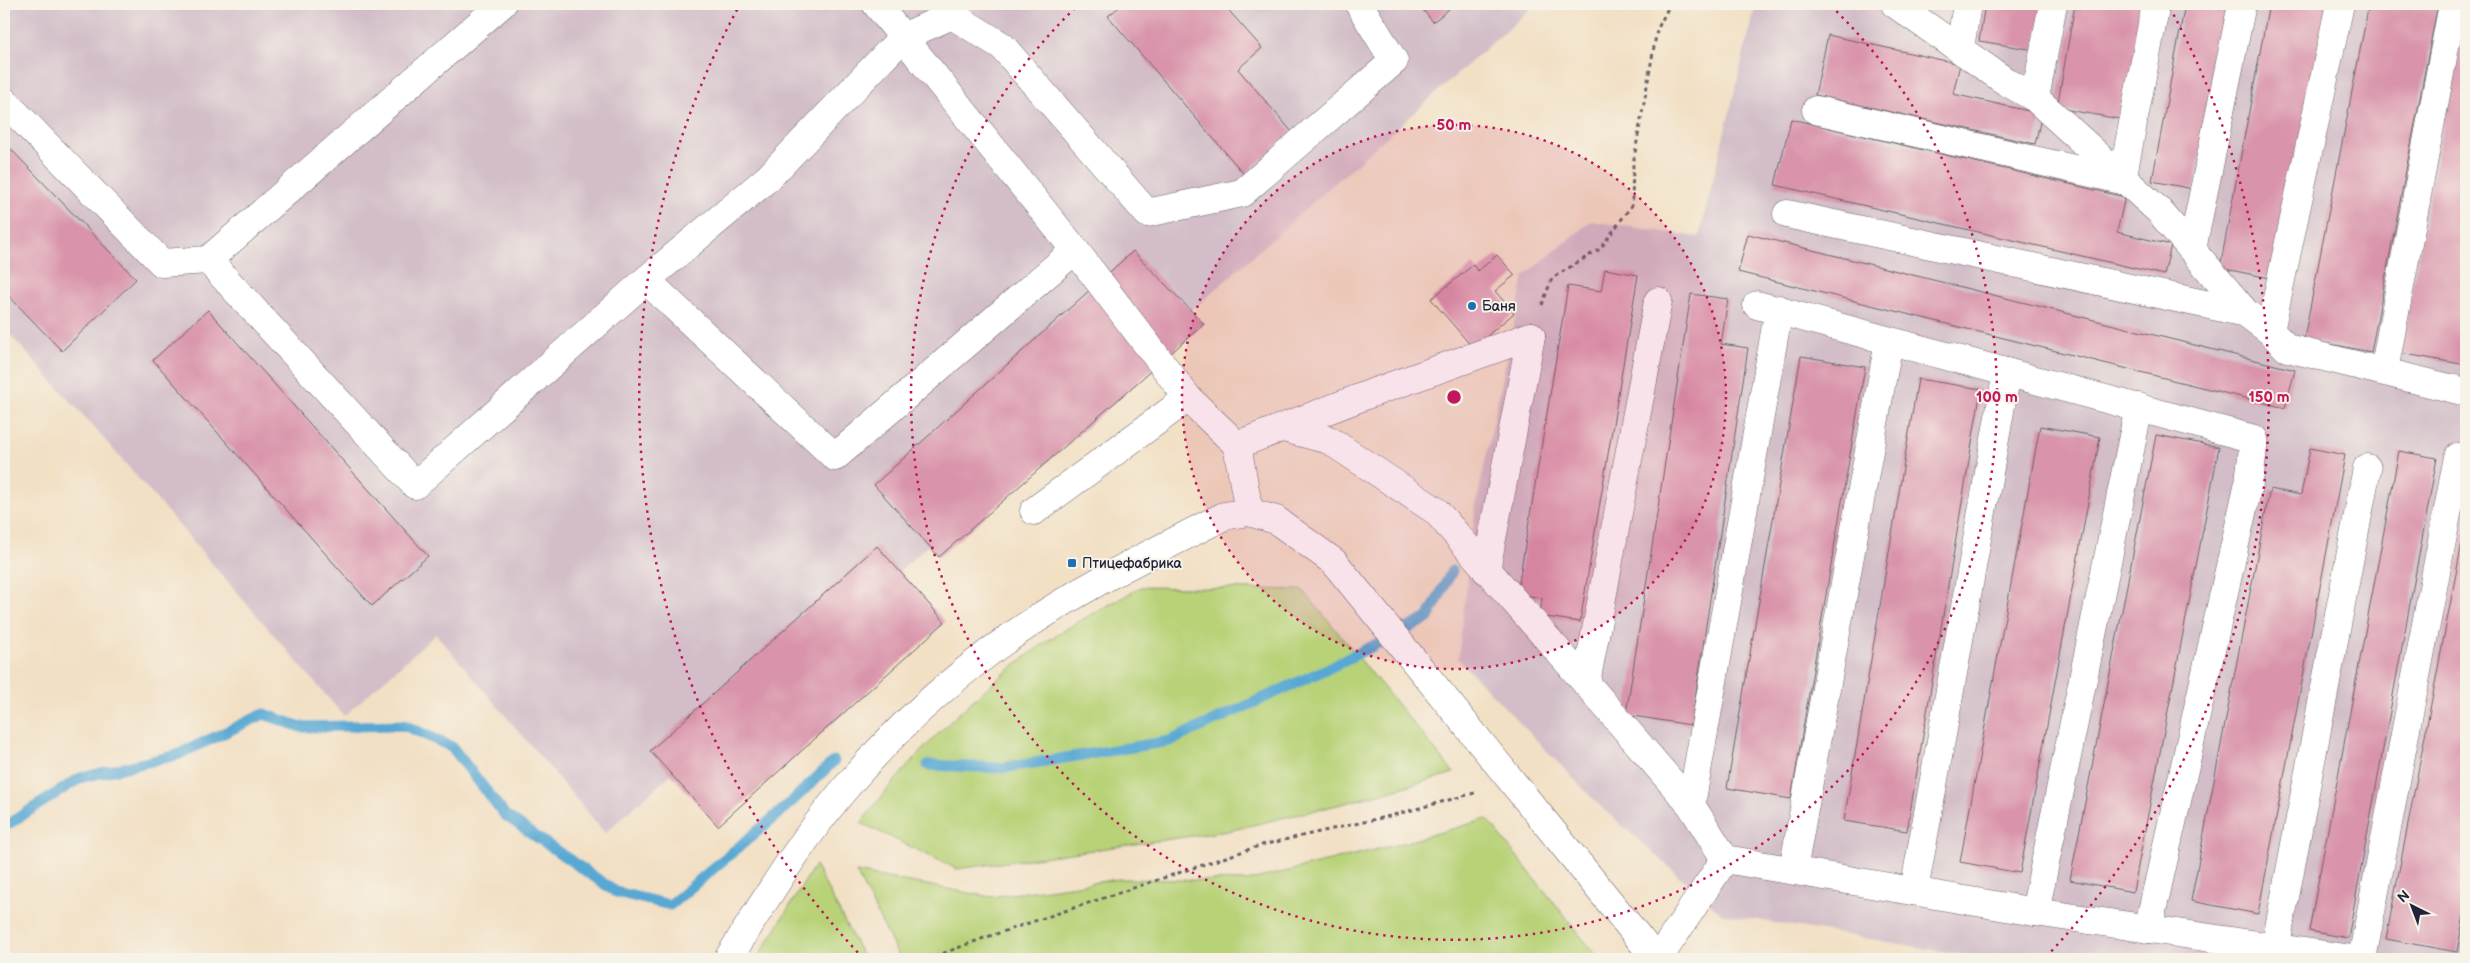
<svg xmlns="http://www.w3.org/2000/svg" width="2470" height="963" font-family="'Balsamiq Sans',sans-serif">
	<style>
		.industrial { fill: #d2bdc8 }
		.green { fill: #b8d277; stroke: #6d7a59 }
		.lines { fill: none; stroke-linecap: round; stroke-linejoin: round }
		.stream { stroke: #58a8d3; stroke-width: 11 }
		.building { fill: #d994ab }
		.minor-casing { stroke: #6b646b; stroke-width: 29 }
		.path { stroke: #6b646b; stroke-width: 3; stroke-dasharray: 4 4; stroke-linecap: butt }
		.minor { stroke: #fff; stroke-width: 28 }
		.ring { fill: none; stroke: #c2185b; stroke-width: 2.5; stroke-dasharray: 2.5 5 }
		.poi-dot { fill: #1f6fb2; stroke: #f7f3e8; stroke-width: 2 }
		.labels { text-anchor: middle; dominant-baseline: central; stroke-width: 4; stroke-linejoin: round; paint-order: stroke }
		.poi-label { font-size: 14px; fill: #22223b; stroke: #f7f3e8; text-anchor: start }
		.centre { fill: #c2185b; stroke: #f7f3e8; stroke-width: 2.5 }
		.ring-label { font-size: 15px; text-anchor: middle; font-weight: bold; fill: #c2185b; stroke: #f7f3e8; stroke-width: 4; stroke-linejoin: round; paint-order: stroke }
	</style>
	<rect width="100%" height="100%" fill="#f7f3e8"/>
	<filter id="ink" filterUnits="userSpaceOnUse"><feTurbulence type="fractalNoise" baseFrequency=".02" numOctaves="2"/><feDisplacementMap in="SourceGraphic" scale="10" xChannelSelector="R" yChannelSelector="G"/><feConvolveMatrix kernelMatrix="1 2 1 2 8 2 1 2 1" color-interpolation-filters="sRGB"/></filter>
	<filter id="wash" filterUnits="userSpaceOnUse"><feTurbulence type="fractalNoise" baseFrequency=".0096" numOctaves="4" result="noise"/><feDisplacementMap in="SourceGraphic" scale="20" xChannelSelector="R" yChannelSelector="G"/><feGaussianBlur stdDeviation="1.12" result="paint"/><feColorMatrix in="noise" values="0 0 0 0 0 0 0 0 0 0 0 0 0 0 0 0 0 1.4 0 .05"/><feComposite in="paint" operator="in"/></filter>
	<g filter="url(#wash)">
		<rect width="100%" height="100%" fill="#f2e0c5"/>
		<g class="industrial">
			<polygon points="4,4 1536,4 605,833 436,634 344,716 92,425 4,328"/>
			<polygon points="1756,4 2466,4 2466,959 1988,959 1722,914 1599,805 1458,659 1476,505 1524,276 1591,221 1699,237"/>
		</g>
		<g class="green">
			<path d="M1141 587 1303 590 1454 773 1350 802 1228 831 957 869 861 823C911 757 968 699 1036 649 1069 625 1106 607 1141 587Z"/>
			<polygon points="1487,819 1599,959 900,959 856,872 991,897 1119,879 1247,881 1403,843"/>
			<polygon points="815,865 864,959 757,959"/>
		</g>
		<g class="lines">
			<g class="stream">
				<polyline points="928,765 1002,768 1170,741 1331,667 1428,618 1452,571"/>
				<polyline points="4,827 80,778 177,755 264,714 301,727 404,725 452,747 505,815 616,892 670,905 786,807 834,761"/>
			</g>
		</g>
		<g id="blocks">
			<g class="building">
				<polygon points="1123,4 1223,4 1262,48 1238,69 1292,132 1244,174 1108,16"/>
				<polygon points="1418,4 1455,4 1433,22"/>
				<polygon points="1985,4 2042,4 2035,50 1979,41"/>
				<polygon points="2075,4 2145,4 2125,120 2057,108"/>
				<polygon points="2185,4 2228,4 2193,189 2152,181"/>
				<polygon points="2269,4 2327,4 2275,279 2220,268"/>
				<polygon points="2369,4 2438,4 2371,352 2304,339"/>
				<polygon points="2466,6 2466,365 2400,353"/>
				<polygon points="1828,35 1960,64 1953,94 2042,114 2035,144 1815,95"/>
				<polygon points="1791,119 2125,197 2117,232 2171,245 2164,275 1775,185"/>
				<polygon points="4,142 136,279 62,351 4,291"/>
				<polygon points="1748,234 2295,370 2285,408 1738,272"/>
				<polygon points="1133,251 1204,324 939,557 874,485"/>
				<polygon points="1497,255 1515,275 1495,291 1514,313 1473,348 1431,299 1473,265 1478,271"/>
				<polygon points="1605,269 1638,275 1580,622 1540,616 1542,598 1517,594 1568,286 1601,291"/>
				<polygon points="1691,294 1728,299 1721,344 1748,348 1691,725 1626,715"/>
				<polygon points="208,310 428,556 372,606 153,360"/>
				<polygon points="1801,356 1865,367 1791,799 1727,788"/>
				<polygon points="1918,379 1981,389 1907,831 1844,821"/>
				<polygon points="2040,426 2100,437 2020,873 1960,862"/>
				<polygon points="2156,435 2219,447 2133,892 2070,880"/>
				<polygon points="2310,448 2345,455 2258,914 2191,901 2270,489 2301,495"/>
				<polygon points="2399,451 2437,458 2348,938 2309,931"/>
				<polygon points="2465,527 2466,904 2457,952 2386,939"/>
				<polygon points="877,546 945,622 718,826 650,751"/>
			</g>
		</g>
	</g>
	<g filter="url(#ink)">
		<use href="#blocks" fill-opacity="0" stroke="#6b646b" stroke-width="1"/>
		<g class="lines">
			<g class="minor-casing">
				<g id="minor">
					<polyline points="1895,4 2005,81 2035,98 2159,211 2246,313 2270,331 2287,348 2466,392"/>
					<polyline points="1960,48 1967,4"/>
					<polyline points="2035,98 2053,4"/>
					<polyline points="4,101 162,263 208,260 415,485 646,280 835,457 1075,250 903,37 952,15 1002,46 1147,213 1242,193 1394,61 1359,4"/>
					<polyline points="1816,110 2122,180 2156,4"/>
					<polyline points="1787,214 2246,313"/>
					<polyline points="2192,249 2242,4"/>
					<polyline points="1075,250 1188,398"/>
					<polyline points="208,260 502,4"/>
					<polyline points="646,280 768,178 903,37 876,4"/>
					<polyline points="1658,301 1586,683 1691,805 1725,859"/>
					<polyline points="1757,305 2254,439 2249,482 2148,929"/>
					<polyline points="2270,331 2340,4"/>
					<polyline points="2384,371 2453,4"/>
					<polyline points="1283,428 1329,440 1436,511 1586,683"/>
					<polyline points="1237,445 1372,393 1531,336"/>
					<polyline points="1034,511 1188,398 1237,445 1249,512"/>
					<polyline points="1486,570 1531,336"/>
					<polyline points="1691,805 1779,309"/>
					<polyline points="1793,870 1889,341"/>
					<polyline points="1914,891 2007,372"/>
					<polyline points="2035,912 2139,407"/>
					<polyline points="2275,949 2367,468"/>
					<path d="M728 959C764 902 799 843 843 791 893 731 952 677 1016 633 1081 587 1154 552 1224 516L1249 512 1276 520 1334 562 1656 959"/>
					<polyline points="1658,959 1725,859 2035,912 2352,959"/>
					<polyline points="2362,959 2458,457"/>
				</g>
			</g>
			<g class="path">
				<polyline points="1542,305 1552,278 1600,249 1632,205 1633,164 1657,30 1670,4"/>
				<polyline points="928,959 984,938 1262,845 1390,816 1478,792"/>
			</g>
			<use href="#minor" class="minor"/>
		</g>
	</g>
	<circle cx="1454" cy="397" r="272" fill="#c2185b" fill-opacity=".12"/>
	<g class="ring">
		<circle cx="1454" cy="397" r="272"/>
		<path d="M1831 6A543 543 0 1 1 1077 6"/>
		<path d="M863 958A815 815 0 0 1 738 8M2170 8A815 815 0 0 1 2045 958"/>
	</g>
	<g class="poi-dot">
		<circle cx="1472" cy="306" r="5"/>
		<rect x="1067" y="558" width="10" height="10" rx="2.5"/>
	</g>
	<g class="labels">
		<g class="poi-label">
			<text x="1482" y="306">Баня</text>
			<text x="1082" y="563">Птицефабрика</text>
		</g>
	</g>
	<circle cx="1454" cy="397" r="8" class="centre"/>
	<g class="ring-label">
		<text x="1454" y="130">50 m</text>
		<text x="1997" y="402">100 m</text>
		<text x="2269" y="402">150 m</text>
	</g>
	<rect width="2470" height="963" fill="none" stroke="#f7f3e8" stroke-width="20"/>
	<g transform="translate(2412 906) rotate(318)" stroke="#f7f3e8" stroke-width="4" paint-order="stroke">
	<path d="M0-4L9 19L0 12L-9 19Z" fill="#22223b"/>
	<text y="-8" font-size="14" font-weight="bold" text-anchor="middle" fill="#22223b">N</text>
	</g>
</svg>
